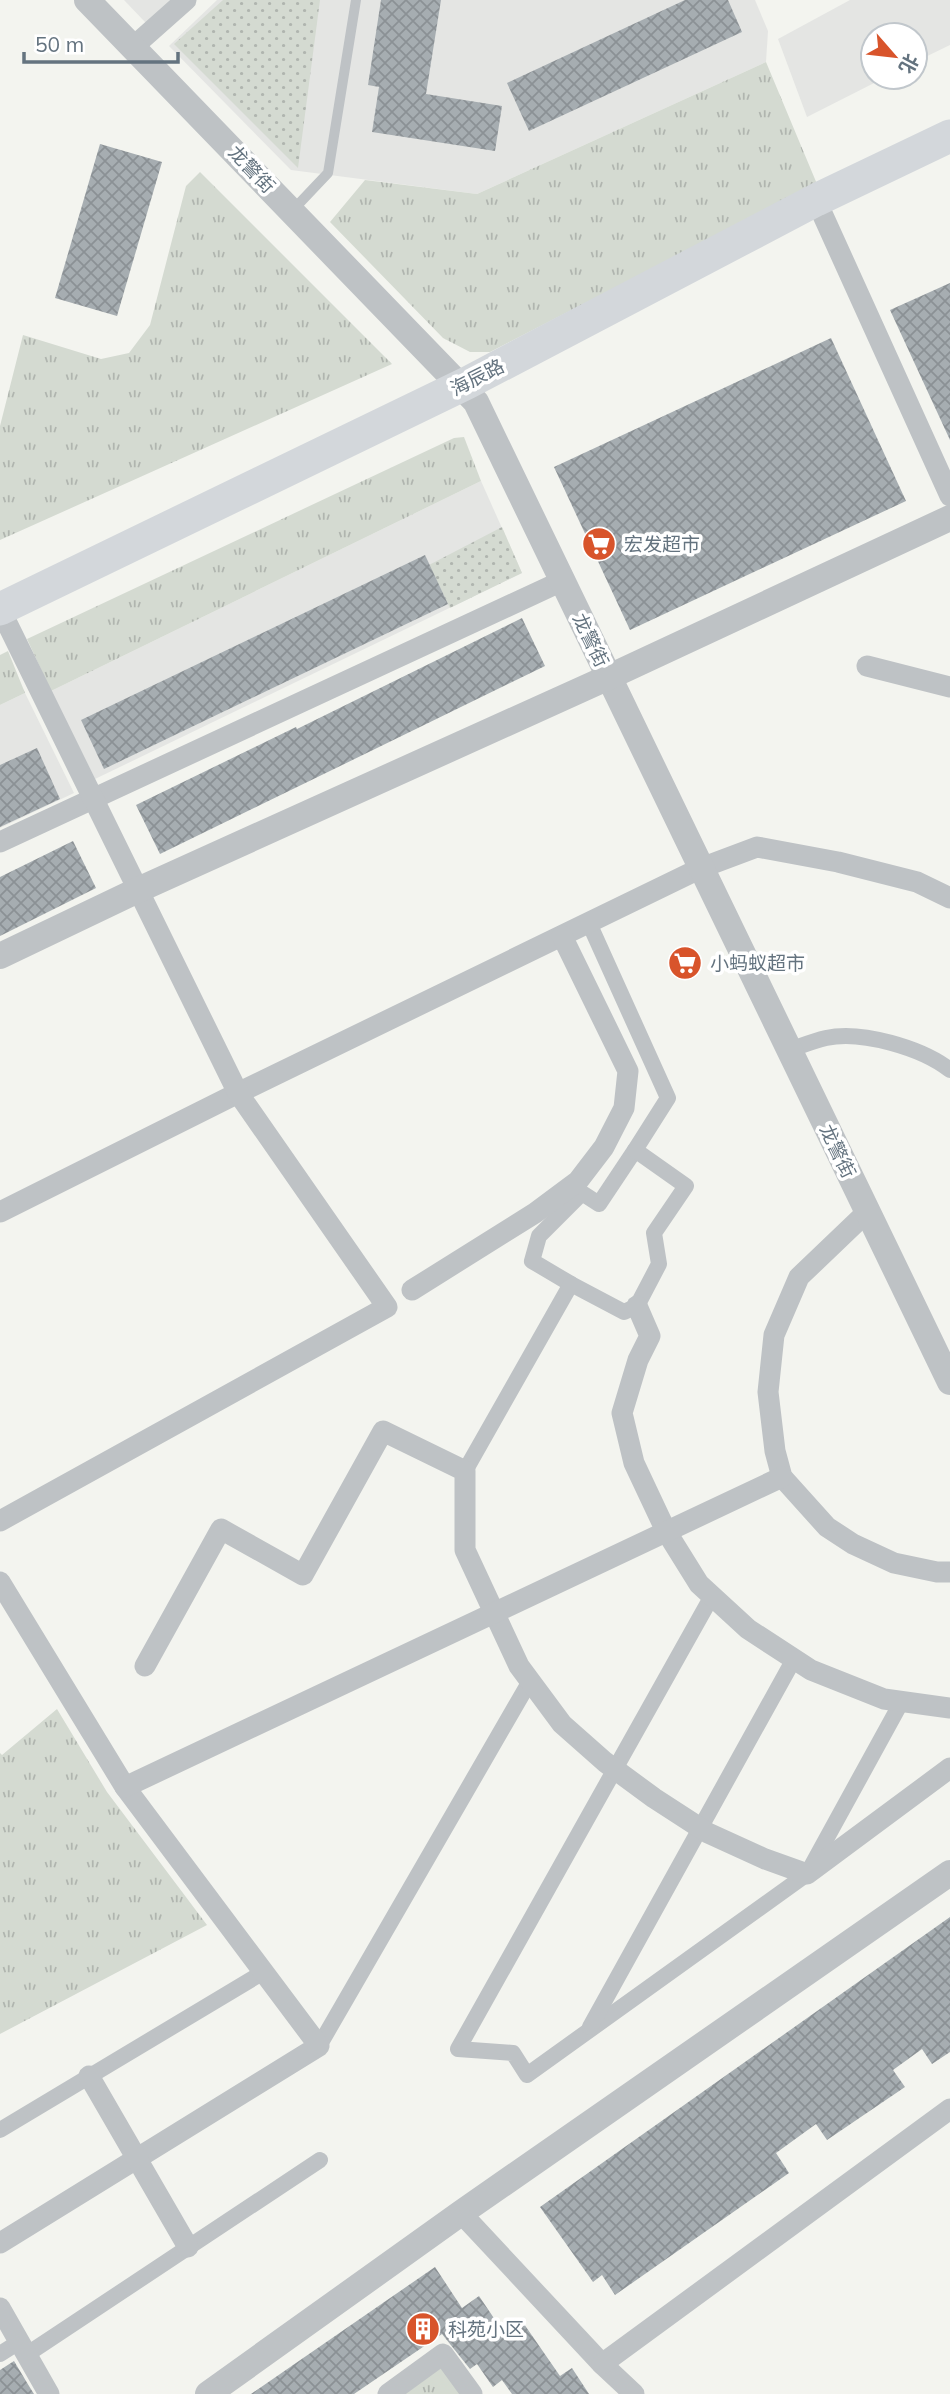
<svg xmlns="http://www.w3.org/2000/svg" width="950" height="2394" font-family="Mulish,'Noto Sans SC',sans-serif">
	<style>
		.built { fill: #e4e5e3 }
		.grass { fill: url(#grass-tufts) }
		.park { fill: url(#park-dots) }
		.building { fill: url(#building-cross-hatch) }
		.lines { fill: none; stroke-linecap: round; stroke-linejoin: round }
		.service { stroke: #bec2c5; stroke-width: 10 }
		.pedestrian { stroke: #bec2c5; stroke-width: 16 }
		.minor { stroke: #bec2c5; stroke-width: 21 }
		.tertiary { stroke: #bec2c5; stroke-width: 26 }
		.primary { stroke: #d3d7db; stroke-width: 33 }
		.labels { text-anchor: middle; dominant-baseline: central; stroke-width: 7; stroke-linejoin: round; paint-order: stroke }
		.street-label { font-size: 19px; fill: #64737f; stroke: #fff }
		.poi-label { font-size: 19px; fill: #64737f; stroke: #fff; text-anchor: start }
	</style>
	<defs>
		<pattern id="grass-tufts" width="24" height="20" patternUnits="userSpaceOnUse" patternTransform="scale(1.75)"><rect width="24" height="20" fill="#d4dad1"/><path d="M3 7l-1-3M5 7V3M7 7l1-3M15 17l-1-3M17 17v-4M19 17l1-3" fill="none" stroke="#b0b5af"/></pattern>
		<pattern id="park-dots" width="8" height="8" patternUnits="userSpaceOnUse" patternTransform="scale(1.75)"><rect width="8" height="8" fill="#d4dad1"/><path d="M2 2h.1M6 6h.1" fill="none" stroke="#b0b5af" stroke-width="1.8" stroke-linecap="round"/></pattern>
		<pattern id="building-cross-hatch" width="8" height="8" patternUnits="userSpaceOnUse" patternTransform="scale(1.75)"><rect width="8" height="8" fill="#a6adb1"/><path d="M0 0l8 8M0 8l8-8" fill="none" stroke="#8b9195"/></pattern>
	</defs>
	<rect width="100%" height="100%" fill="#f3f4ef"/>
	<g class="built">
		<polygon points="124,0 171,0 146,23"/>
		<polygon points="217,0 755,0 768,31 766,62 477,194 291,170 169,46"/>
		<polygon points="850,0 950,0 950,45 915,62 915,35 873,35 873,77 886,77 807,117 778,39"/>
		<polygon points="481,481 522,573 95,779 51,691"/>
		<polygon points="25,693 74,793 0,828 0,705"/>
	</g>
	<g class="grass">
		<polygon points="766,62 817,184 490,352 470,352 443,338 330,222 365,180 477,194"/>
		<polygon points="200,172 392,364 0,540 0,426 23,335 101,359 129,353 150,325 186,186"/>
		<polygon points="464,437 481,481 51,691 27,639 454,438"/>
		<polygon points="8,651 25,693 0,705 0,655"/>
		<polygon points="57,1709 107,1792 207,1925 0,2034 0,1753 2,1755"/>
		<polygon points="444,2365 465,2394 405,2394"/>
	</g>
	<g class="park">
		<polygon points="223,0 320,0 298,168 174,44"/>
		<polygon points="502,527 522,573 450,608 429,565"/>
	</g>
	<g class="building">
		<polygon points="381,0 441,0 426,94 502,106 495,151 372,132 379,87 368,85"/>
		<polygon points="685,0 728,0 742,32 529,131 507,83"/>
		<polygon points="100,144 162,162 117,316 55,298"/>
		<polygon points="950,283 950,440 890,310"/>
		<polygon points="831,338 906,501 630,630 554,467"/>
		<polygon points="425,555 448,604 104,769 81,720"/>
		<polygon points="522,618 545,666 160,854 136,805 296,727 297,729"/>
		<polygon points="37,748 60,799 0,827 0,765"/>
		<polygon points="73,841 96,888 0,936 0,877"/>
		<polygon points="950,1917 950,2052 932,2064 922,2049 893,2070 905,2087 827,2140 816,2124 776,2153 789,2173 615,2295 602,2275 593,2282 540,2207"/>
		<polygon points="435,2267 462,2308 479,2296 506,2336 524,2324 560,2376 572,2368 589,2394 512,2394 502,2380 493,2387 477,2364 470,2369 442,2334 354,2394 251,2394"/>
		<polygon points="14,2361 29,2386 34,2394 0,2394 0,2370"/>
	</g>
	<g class="lines">
		<polyline class="service" points="292,211 328,173 356,0"/>
		<g class="pedestrian">
			<path d="M789 1050C801 1046 813 1041 826 1038 861 1030 922 1048 950 1070"/>
			<polyline points="571,1284 532,1261 539,1236 582,1193 599,1204 635,1150"/>
			<polyline points="465,1471 571,1284 624,1312 637,1306 659,1264 654,1233 686,1186 635,1150 668,1098 589,923"/>
			<polyline points="712,1596 458,2049 513,2053 527,2075 807,1874 902,1701"/>
			<polyline points="590,2027 794,1659"/>
			<polyline points="319,2046 530,1681"/>
			<polyline points="0,2130 262,1973"/>
			<polyline points="0,2354 19,2342"/>
			<polyline points="26,2355 320,2160"/>
		</g>
		<g class="minor">
			<polyline points="133,47 186,0"/>
			<polyline points="816,200 950,496"/>
			<polyline points="867,666 950,687"/>
			<polyline points="0,842 562,581"/>
			<polyline points="0,1212 238,1093 701,868 757,847 838,862 917,882 950,898"/>
			<polyline points="867,1212 799,1277 774,1335 768,1392 775,1451 782,1477 827,1527 853,1544 894,1563 937,1572 950,1572"/>
			<polyline points="412,1290 535,1213 578,1181 604,1147 624,1108 628,1071 562,936"/>
			<polyline points="637,1306 650,1336 638,1360 622,1413 634,1463 666,1531 699,1584 748,1629 811,1670 884,1699 950,1708"/>
			<polyline points="0,1521 387,1307 238,1093 0,609"/>
			<polyline points="0,1582 125,1787 319,2046 0,2243"/>
			<polyline points="145,1666 221,1529 303,1575 383,1431 465,1471 465,1550 519,1666 562,1724 605,1762 654,1798 708,1833 765,1859 807,1874 950,1768"/>
			<polyline points="125,1787 782,1477"/>
			<polyline points="89,2076 188,2247"/>
			<polyline points="461,2213 602,2364 634,2394"/>
			<polyline points="0,2308 49,2394"/>
			<polyline points="602,2364 950,2109"/>
			<polyline points="388,2394 443,2354 472,2394"/>
		</g>
		<g class="tertiary">
			<polyline points="87,0 476,402 950,1382"/>
			<polyline points="0,956 138,890 609,677 950,518"/>
			<polyline points="208,2394 461,2213 950,1873"/>
		</g>
		<polyline class="primary" points="0,609 467,383 816,200 950,136"/>
	</g>
	<defs>
		<g id="supermarket-disc" transform="scale(1.75)"><circle r="9.5" fill="#d8542b" stroke="#fff"/><path d="M-6-5.5h2.5l.6 2H6L4.5 2H-2.5L-4.4-4H-6ZM-1.5 3.2a1.3 1.3 0 1 0 .1 0ZM3 3.2a1.3 1.3 0 1 0 .1 0Z" fill="#fff"/></g>
		<g id="building-disc" transform="scale(1.75)"><circle r="9.5" fill="#d8542b" stroke="#fff"/><path d="M-4-6H4V6H1V3H-1V6H-4ZM-2.5-4.3h1.7v1.8h-1.7ZM.8-4.3h1.7v1.8H.8ZM-2.5-1h1.7V.8h-1.7ZM.8-1h1.7V.8H.8Z" fill="#fff"/></g>
	</defs>
	<g fill-rule="evenodd">
		<use href="#supermarket-disc" x="599" y="544"/>
		<use href="#supermarket-disc" x="685" y="963"/>
		<use href="#building-disc" x="423" y="2329"/>
	</g>
	<g class="labels">
		<g class="street-label">
			<text transform="translate(252 169) rotate(46)">龙警街</text>
			<text transform="translate(477 377) rotate(-27)">海辰路</text>
			<text transform="translate(591 640) rotate(64)">龙警街</text>
			<text transform="translate(838 1151) rotate(64)">龙警街</text>
		</g>
		<g class="poi-label">
			<text x="624" y="544">宏发超市</text>
			<text x="710" y="963">小蚂蚁超市</text>
			<text x="448" y="2329">科苑小区</text>
		</g>
	</g>
	<g transform="translate(894 56) rotate(118)"><circle r="33" fill="#ffffff" stroke="#c1c7cc" stroke-width="2"/>
	<path d="M0-5L12 26L0 18L-12 26Z" fill="#d8542b"/>
	<text y="-10" font-size="19" font-weight="bold" text-anchor="middle" fill="#64737f">北</text>
	</g>
	<path d="M24 52v10h154v-10" fill="none" stroke="#64737f" stroke-width="3.5"/>
	<text x="35" y="52" font-size="21" fill="#64737f" stroke="#ffffff" stroke-width="5" paint-order="stroke">50 m</text>
</svg>
